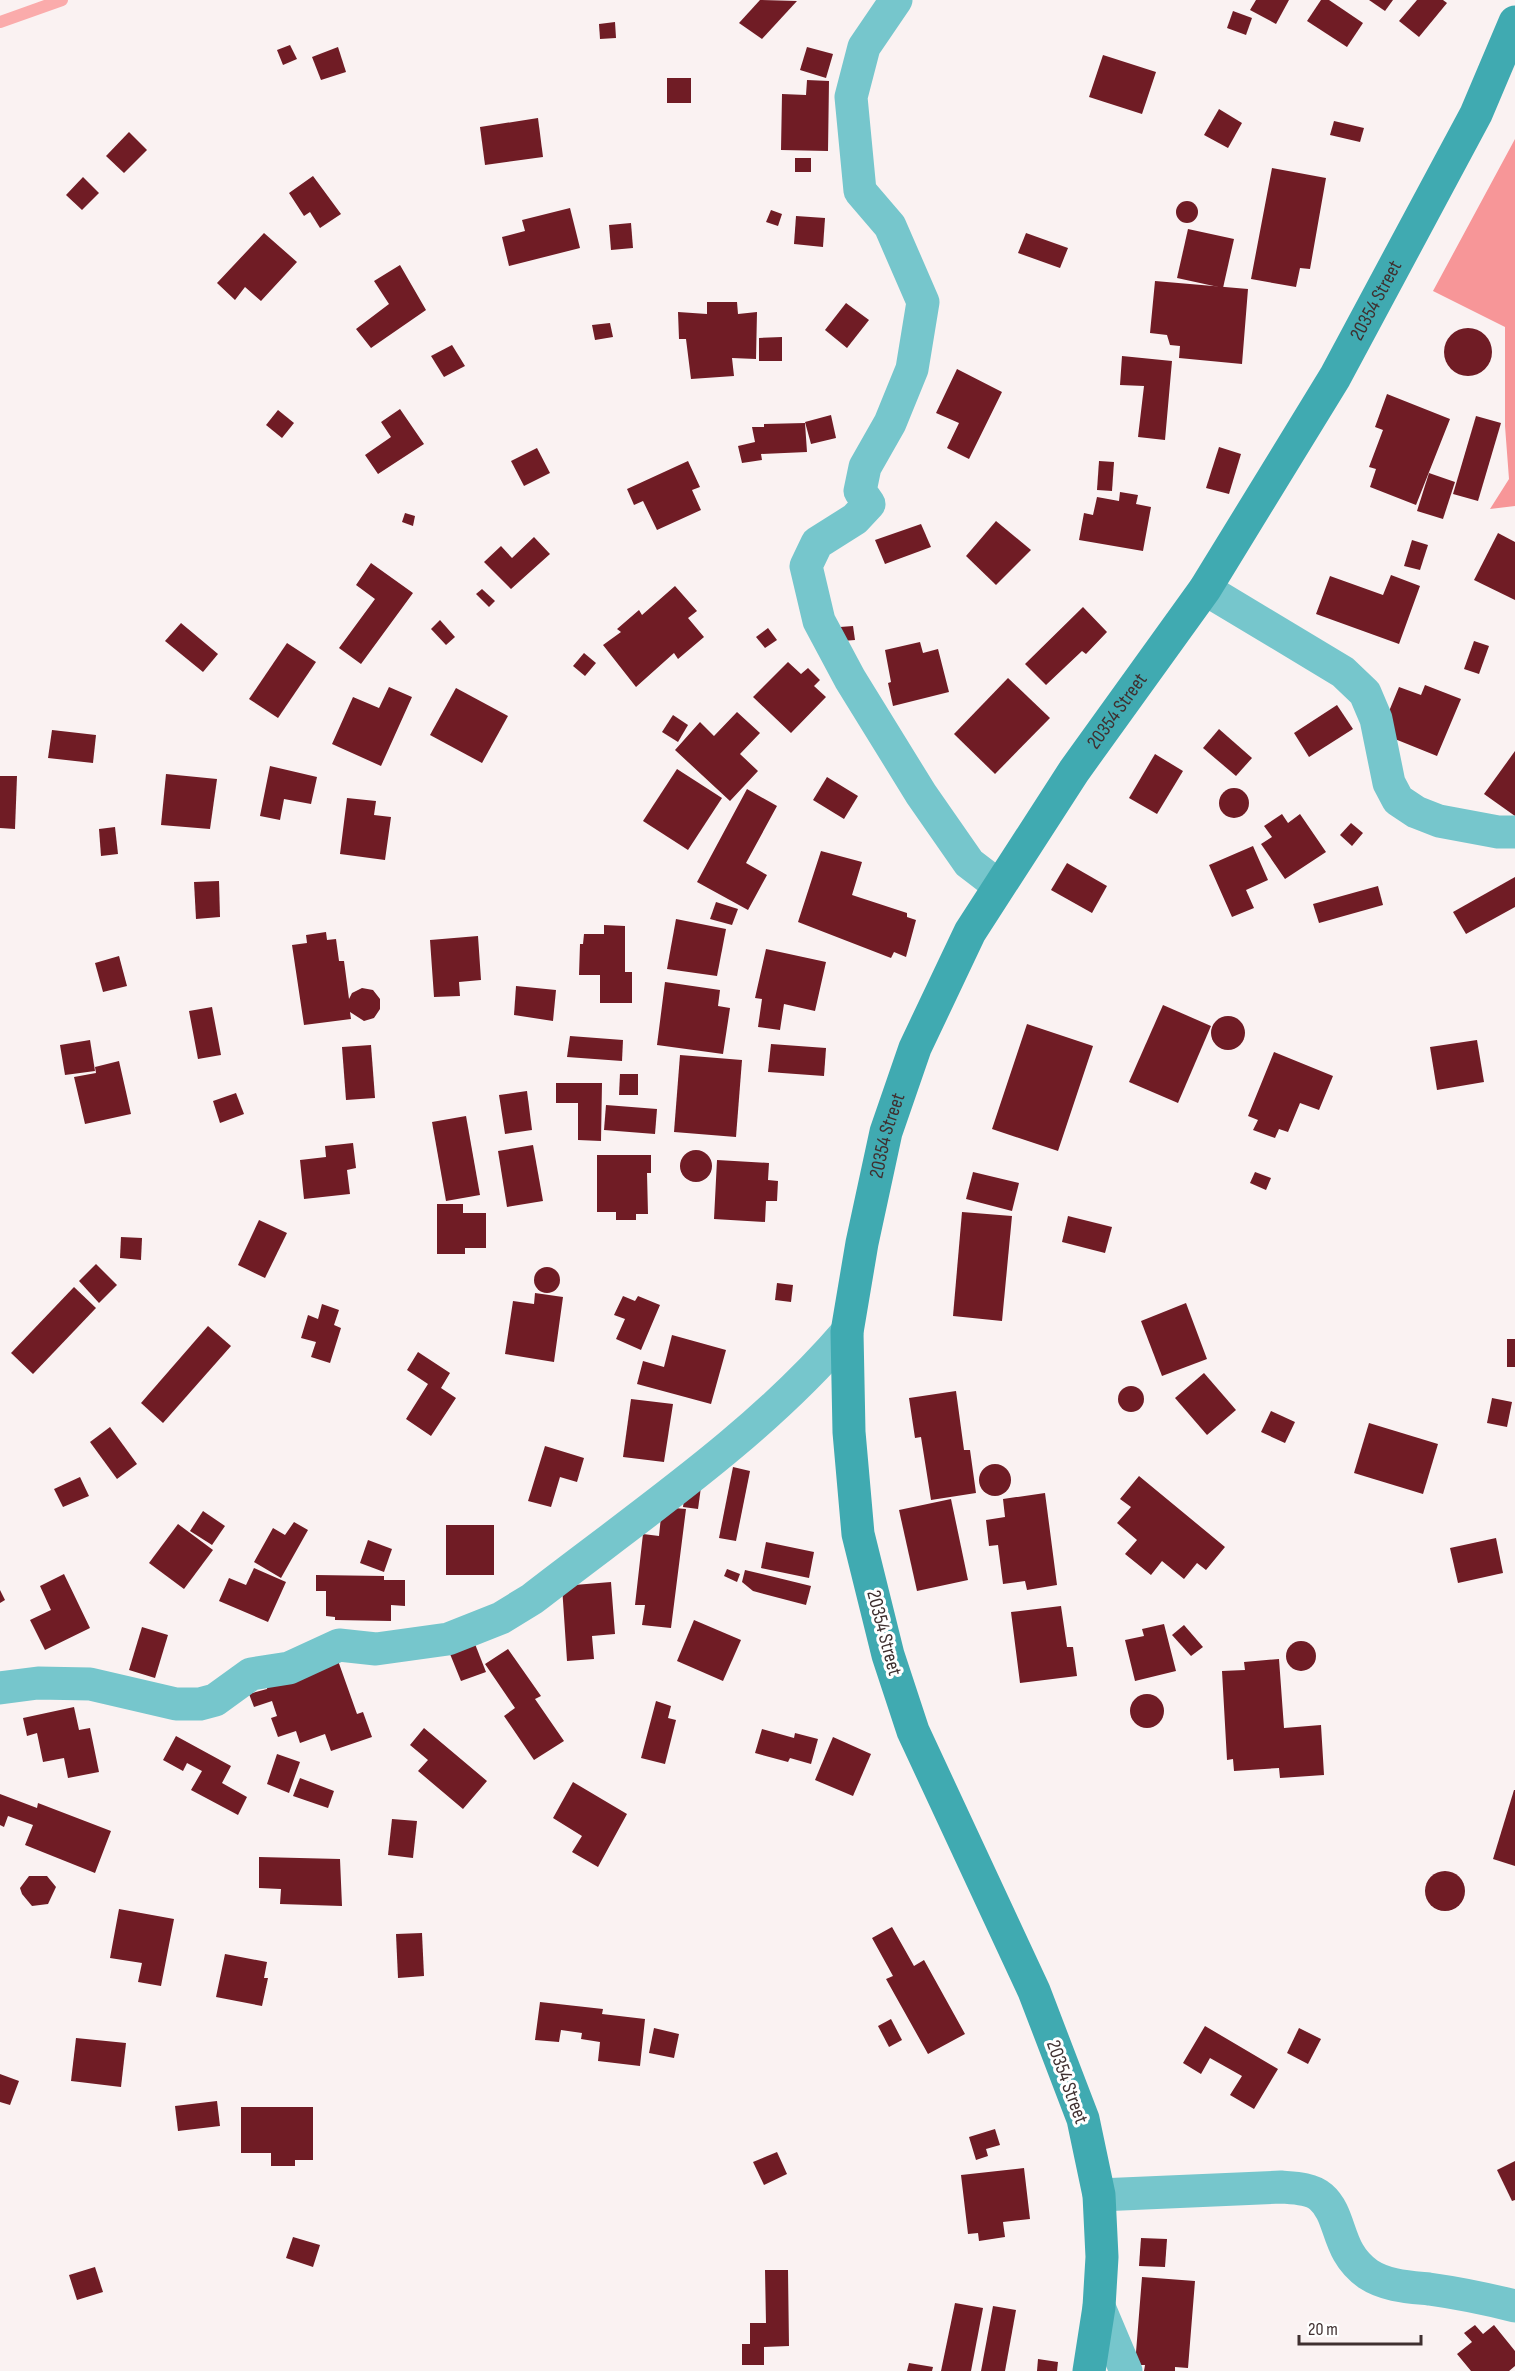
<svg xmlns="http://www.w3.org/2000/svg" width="1515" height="2371" font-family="'Sofia Sans Condensed',sans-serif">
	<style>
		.forest { fill: #f79698 }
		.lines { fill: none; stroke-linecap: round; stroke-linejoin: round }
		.stream { stroke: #faabab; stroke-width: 12 }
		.building { fill: #701c25 }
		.street { stroke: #76c6cc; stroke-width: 33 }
		.secondary { stroke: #40aab1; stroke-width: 33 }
		.labels { text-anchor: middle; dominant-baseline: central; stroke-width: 6; stroke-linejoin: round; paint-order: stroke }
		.street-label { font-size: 20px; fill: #3f3030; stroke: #fff }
	</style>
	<rect width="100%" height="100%" fill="#faf2f2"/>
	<polygon class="forest" points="1515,139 1515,506 1490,509 1509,479 1505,426 1505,327 1433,291"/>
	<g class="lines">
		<polyline class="stream" points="0,22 62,0"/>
	</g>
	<g class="building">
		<polygon points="760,0 797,1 762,39 739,23"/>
		<polygon points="1256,0 1289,0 1276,24 1250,10"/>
		<polygon points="1321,0 1329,0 1363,23 1347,47 1307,21"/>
		<polygon points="1369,0 1393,0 1385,11"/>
		<polygon points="1417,0 1443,0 1447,3 1419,37 1399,21"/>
		<polygon points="1233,11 1252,18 1246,35 1227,28"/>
		<polygon points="615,22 616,38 600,39 599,24"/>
		<polygon points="290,45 297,59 283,65 277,50"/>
		<polygon points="338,47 346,72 321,80 312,57"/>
		<polygon points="807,47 833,54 826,78 800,70"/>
		<polygon points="1103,55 1156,72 1142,114 1089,97"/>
		<rect x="667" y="78" width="24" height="25"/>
		<polygon points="807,80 829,81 828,151 781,150 782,94 806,95"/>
		<polygon points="1219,109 1242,123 1228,148 1204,135"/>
		<polygon points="538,118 543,157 485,165 480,127"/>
		<polygon points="1334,121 1364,128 1360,142 1330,135"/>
		<polygon points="129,132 147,150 124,173 106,156"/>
		<rect x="795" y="158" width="16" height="14"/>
		<polygon points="1272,168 1326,178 1310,269 1300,268 1296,287 1251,279"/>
		<polygon points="313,176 341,214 320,228 310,212 304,216 289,193"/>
		<polygon points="83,177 99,193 82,210 66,195"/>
		<circle cx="1187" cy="212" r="11"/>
		<polygon points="570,208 580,248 509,266 502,237 525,231 522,220"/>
		<polygon points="771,210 782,214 778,226 766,222"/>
		<polygon points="796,216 825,218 823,247 794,244"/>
		<polygon points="631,223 633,248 611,250 609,225"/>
		<polygon points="1188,229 1234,239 1223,288 1177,278"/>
		<polygon points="264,233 297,262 261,301 245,287 235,300 217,283"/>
		<polygon points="1026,233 1068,248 1060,268 1018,253"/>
		<polygon points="400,265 426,310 371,348 356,329 389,304 374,281"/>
		<polygon points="1155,281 1248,289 1242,364 1179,358 1180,346 1170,345 1167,335 1150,333"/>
		<polygon points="707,302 737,302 738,314 757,312 756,359 732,358 734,376 691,379 686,339 679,339 678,312 707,314"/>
		<polygon points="846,303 869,320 847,348 825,330"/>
		<polygon points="610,323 613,337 595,340 592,325"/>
		<circle cx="1468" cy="352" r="24"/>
		<polygon points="782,337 782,361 759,361 759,338"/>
		<polygon points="452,345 465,366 444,377 431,356"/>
		<polygon points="1122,356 1172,361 1165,440 1138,437 1144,386 1120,385"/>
		<polygon points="957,369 1002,392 969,459 947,448 959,423 936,413"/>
		<polygon points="1387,394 1450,419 1416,505 1370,487 1376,469 1369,467 1383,430 1375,427"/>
		<polygon points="400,409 424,444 378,474 365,455 391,437 381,422"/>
		<polygon points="278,410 294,423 282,438 266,425"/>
		<polygon points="831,415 836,438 811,444 805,422"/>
		<polygon points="1476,416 1501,423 1478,501 1453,494"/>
		<polygon points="805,423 807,452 761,454 762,460 742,463 738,446 755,442 752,427 764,427 764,424"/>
		<polygon points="1219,447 1241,454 1229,494 1206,488"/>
		<polygon points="537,448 550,473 524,486 511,461"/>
		<polygon points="688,461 700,487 692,490 701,510 657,530 643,501 634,505 627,489"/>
		<polygon points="1099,461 1114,462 1112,491 1097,490"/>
		<polygon points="1429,473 1455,482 1443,519 1417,511"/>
		<polygon points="1120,492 1138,495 1136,504 1151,507 1143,551 1079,540 1084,513 1093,515 1097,497 1119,501"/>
		<polygon points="405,513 415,516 413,526 402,522"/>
		<polygon points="996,521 1031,550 996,585 966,556"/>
		<polygon points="921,524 931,547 885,564 875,540"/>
		<polygon points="1498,533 1515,542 1515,600 1474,580"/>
		<polygon points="534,537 550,554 511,589 484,562 501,546 512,558"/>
		<polygon points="1412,540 1428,545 1420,570 1404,566"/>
		<polygon points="371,563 413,593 361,664 339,648 375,599 356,585"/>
		<polygon points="1391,575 1420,586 1399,644 1316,614 1330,576 1383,595"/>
		<polygon points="675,586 697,611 688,618 704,637 678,659 674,653 636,687 603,645 621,632 617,629 639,610 642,615"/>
		<polygon points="482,589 495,601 489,607 476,594"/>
		<polygon points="1083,607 1107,632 1086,654 1082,651 1046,685 1025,664"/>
		<polygon points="440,620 455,637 446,645 431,629"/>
		<polygon points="181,623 218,654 203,672 165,641"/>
		<polygon points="853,626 855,640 842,641 840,627"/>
		<polygon points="768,628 777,640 765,648 756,637"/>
		<polygon points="1474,641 1489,646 1479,674 1464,669"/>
		<polygon points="920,642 923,653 938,649 949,692 893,706 888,683 891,682 885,650"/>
		<polygon points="287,643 316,662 278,718 249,699"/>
		<polygon points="584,653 596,663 585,676 573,666"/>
		<polygon points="788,662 801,674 808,668 820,680 814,686 826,697 791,733 753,697"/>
		<polygon points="1008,678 1050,718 995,774 954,734"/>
		<polygon points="1425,685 1461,699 1437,756 1380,733 1399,687 1421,695"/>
		<polygon points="389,687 412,697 381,766 332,744 353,697 379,708"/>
		<polygon points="456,688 508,716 482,763 430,735"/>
		<polygon points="1337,705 1353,729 1309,757 1294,733"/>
		<polygon points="737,712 760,733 740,754 758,771 730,801 675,750 700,722 714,736"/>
		<polygon points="673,715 688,725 678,742 662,732"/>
		<polygon points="1219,729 1252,758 1236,776 1203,748"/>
		<polygon points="52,730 96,735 93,763 48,758"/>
		<polygon points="1515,751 1515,816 1484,794"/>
		<polygon points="1155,754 1183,771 1157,814 1129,798"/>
		<polygon points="270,766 317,777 311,804 284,799 280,820 260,816"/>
		<polygon points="677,769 722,798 688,850 643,821"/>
		<polygon points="166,774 217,779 210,829 161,825"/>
		<polygon points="0,776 17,776 15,829 0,828"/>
		<polygon points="827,777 858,796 844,819 813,800"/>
		<circle cx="1234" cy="803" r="15"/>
		<polygon points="747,789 777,806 746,863 767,875 748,910 697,882"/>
		<polygon points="347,798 376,801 374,815 391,817 385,860 340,854"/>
		<polygon points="1282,814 1288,823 1300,814 1326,852 1285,879 1261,844 1272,837 1264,826"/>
		<polygon points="1351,823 1363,833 1352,846 1340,835"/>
		<polygon points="115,827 118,854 101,856 99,829"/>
		<polygon points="1253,846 1268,880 1246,890 1254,908 1232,917 1209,865"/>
		<polygon points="821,851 862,862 852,895 907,913 907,917 916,920 906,957 894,952 891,958 798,922"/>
		<polygon points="1067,863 1107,886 1092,913 1051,890"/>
		<polygon points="1515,877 1515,907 1466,934 1453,912"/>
		<polygon points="219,881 220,917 196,919 194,882"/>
		<polygon points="1378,886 1383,905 1319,923 1313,904"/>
		<polygon points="716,902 738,909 732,925 710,919"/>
		<polygon points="676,919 726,929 717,976 667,969"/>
		<polygon points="604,925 625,926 625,972 632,972 632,1003 600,1003 600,975 579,975 580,944 583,944 584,934 604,934"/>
		<polygon points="326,932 327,940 336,939 339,961 344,961 349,999 352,993 362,988 373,990 380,999 380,1009 374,1018 364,1021 350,1012 351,1019 304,1025 292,945 307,943 306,935"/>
		<polygon points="478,936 481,980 459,982 460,996 434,997 430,940"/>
		<polygon points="766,949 826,962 815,1011 784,1004 780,1030 758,1027 762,999 755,998"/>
		<polygon points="119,956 127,986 103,992 95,963"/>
		<polygon points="665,982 720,990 718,1006 730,1008 723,1054 657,1045"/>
		<polygon points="516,986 556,990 553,1021 514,1015"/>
		<polygon points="1163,1005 1211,1026 1178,1103 1129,1082"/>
		<polygon points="212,1007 221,1055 198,1059 189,1011"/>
		<circle cx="1228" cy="1033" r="17"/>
		<polygon points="1027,1024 1093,1046 1058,1151 992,1129"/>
		<polygon points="570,1036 623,1040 622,1061 567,1057"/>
		<polygon points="90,1040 95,1071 65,1075 60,1045"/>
		<polygon points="1477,1040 1484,1082 1437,1090 1430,1047"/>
		<polygon points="771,1044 826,1048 824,1076 768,1072"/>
		<polygon points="371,1045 375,1098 346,1100 342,1047"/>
		<polygon points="1274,1052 1333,1076 1319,1110 1300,1103 1288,1132 1279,1129 1275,1138 1253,1130 1258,1120 1248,1116"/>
		<polygon points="680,1055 742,1060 736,1137 674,1132"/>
		<polygon points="119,1061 131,1114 85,1124 74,1077 96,1073 95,1067"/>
		<polygon points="620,1074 638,1074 638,1095 619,1095"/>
		<polygon points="556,1083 602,1083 601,1141 578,1140 578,1103 556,1103"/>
		<polygon points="527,1091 532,1130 505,1134 499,1095"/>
		<polygon points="236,1093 244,1114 220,1123 213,1101"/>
		<polygon points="606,1105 657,1109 655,1134 604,1130"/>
		<polygon points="466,1116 480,1195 446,1201 432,1122"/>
		<polygon points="353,1143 356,1168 347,1170 350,1194 304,1199 300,1160 326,1157 325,1146"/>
		<polygon points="533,1145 543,1201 507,1207 498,1151"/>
		<circle cx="696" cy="1166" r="16"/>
		<polygon points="597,1155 651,1155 651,1173 647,1173 648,1214 636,1214 636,1220 616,1220 616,1212 597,1212"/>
		<polygon points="717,1160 769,1163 768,1180 778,1181 777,1201 766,1201 765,1222 714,1219"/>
		<polygon points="973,1172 1019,1183 1012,1211 966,1199"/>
		<polygon points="1255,1172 1271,1178 1266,1190 1250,1183"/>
		<polygon points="437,1204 463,1204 463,1213 486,1213 486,1248 465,1248 465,1254 437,1254"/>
		<polygon points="962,1212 1012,1216 1002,1321 953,1316"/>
		<polygon points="1068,1216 1112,1227 1105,1253 1062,1242"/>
		<polygon points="259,1220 287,1233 265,1278 238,1265"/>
		<polygon points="121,1237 142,1238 141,1260 120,1258"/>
		<polygon points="96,1264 117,1285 99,1303 79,1281"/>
		<circle cx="547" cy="1280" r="13"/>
		<polygon points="777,1283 793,1285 791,1302 775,1300"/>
		<polygon points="74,1287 96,1308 33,1374 11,1353"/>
		<polygon points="535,1293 563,1297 554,1362 505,1354 513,1301 534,1304"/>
		<polygon points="623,1296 635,1301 638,1296 660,1305 641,1350 616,1339 625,1319 614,1315"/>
		<polygon points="1186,1303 1207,1359 1162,1376 1141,1321"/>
		<polygon points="322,1304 339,1310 334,1325 341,1328 330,1363 311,1357 316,1342 301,1338 308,1315 318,1319"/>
		<polygon points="208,1326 231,1346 163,1423 141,1403"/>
		<polygon points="672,1335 726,1350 711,1404 637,1384 643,1361 664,1367"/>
		<rect x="1507" y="1339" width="8" height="28"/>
		<polygon points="418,1352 450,1373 441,1388 456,1398 431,1436 406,1419 428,1384 407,1370"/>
		<polygon points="1204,1373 1236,1410 1207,1435 1175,1398"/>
		<circle cx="1131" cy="1399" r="13"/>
		<polygon points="956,1391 964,1450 970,1450 976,1493 931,1500 921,1437 915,1438 909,1398"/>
		<polygon points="1492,1398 1512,1402 1507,1427 1487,1423"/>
		<polygon points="631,1399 673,1404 664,1462 623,1457"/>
		<polygon points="1271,1411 1295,1422 1285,1443 1261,1432"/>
		<polygon points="1369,1423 1438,1444 1423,1494 1354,1473"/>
		<polygon points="110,1427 137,1464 117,1479 90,1442"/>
		<polygon points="545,1446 584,1458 577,1482 560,1477 551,1507 528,1501"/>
		<circle cx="995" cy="1480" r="16"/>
		<polygon points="733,1467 750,1471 736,1541 719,1538"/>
		<polygon points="1139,1476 1225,1547 1206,1570 1197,1563 1184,1579 1162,1561 1151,1575 1125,1554 1137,1540 1117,1523 1131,1507 1120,1499"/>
		<polygon points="80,1477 89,1496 63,1507 54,1489"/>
		<polygon points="686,1485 701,1487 698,1509 683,1507"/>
		<polygon points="1045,1493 1057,1585 1027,1590 1025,1581 1003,1584 998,1545 989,1546 986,1520 1005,1517 1003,1499"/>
		<polygon points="951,1499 968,1580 917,1591 899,1510"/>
		<polygon points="662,1507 686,1509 671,1628 642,1625 645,1605 635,1605 643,1534 659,1536"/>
		<polygon points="203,1511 225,1526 212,1545 190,1531"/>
		<polygon points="294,1522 308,1530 281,1578 254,1562 273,1528 285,1535"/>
		<polygon points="178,1524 213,1550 184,1589 149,1563"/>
		<rect x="446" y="1525" width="48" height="50"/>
		<polygon points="1496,1538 1503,1573 1458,1583 1450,1548"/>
		<polygon points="368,1540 392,1549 384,1572 360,1563"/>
		<polygon points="766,1542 814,1552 809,1578 761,1568"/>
		<polygon points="254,1568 286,1582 268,1622 219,1601 229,1578 246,1585"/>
		<polygon points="727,1569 740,1574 737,1582 724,1576"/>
		<polygon points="745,1570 811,1586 806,1605 753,1591 742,1582"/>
		<polygon points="64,1574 90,1628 45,1650 30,1620 51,1610 40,1586"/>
		<polygon points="316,1575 384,1576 384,1580 405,1580 405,1606 391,1605 391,1621 335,1620 335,1617 326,1616 326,1591 316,1591"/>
		<polygon points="611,1582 615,1634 592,1636 594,1659 567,1661 562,1586"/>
		<polygon points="0,1590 5,1600 0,1603"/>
		<polygon points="1061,1606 1067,1647 1073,1647 1077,1676 1020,1683 1011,1612"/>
		<polygon points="694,1620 741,1640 723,1681 677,1661"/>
		<polygon points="1164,1624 1176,1671 1135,1681 1125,1640 1144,1636 1142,1629"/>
		<polygon points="1184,1625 1203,1647 1191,1656 1172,1635"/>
		<polygon points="142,1627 168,1635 155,1678 129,1670"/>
		<circle cx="1301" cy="1656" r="15"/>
		<polygon points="475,1644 486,1672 461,1681 450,1654"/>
		<polygon points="508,1649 541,1696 535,1699 564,1741 534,1760 504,1716 515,1708 485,1664"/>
		<polygon points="336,1655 357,1714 363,1712 372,1737 331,1751 325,1734 300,1743 296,1731 278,1737 271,1718 277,1716 272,1701 254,1707 249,1694 267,1689 268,1680"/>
		<polygon points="1279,1659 1284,1728 1321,1725 1324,1775 1280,1778 1279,1768 1234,1771 1233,1759 1227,1760 1222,1671 1245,1670 1244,1662"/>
		<circle cx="1147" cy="1711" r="17"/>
		<polygon points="656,1701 671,1706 668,1718 676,1720 665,1764 641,1758"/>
		<polygon points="74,1707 79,1730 90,1728 99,1772 68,1778 64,1758 43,1762 37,1733 27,1736 23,1718"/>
		<polygon points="424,1728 487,1781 463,1809 418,1771 428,1760 410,1745"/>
		<polygon points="762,1729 794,1738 795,1733 818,1739 811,1764 790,1758 788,1762 755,1753"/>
		<polygon points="176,1736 231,1766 222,1783 247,1797 238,1815 191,1790 202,1771 187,1763 183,1771 163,1760"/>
		<polygon points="833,1737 871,1754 853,1796 815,1780"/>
		<polygon points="277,1754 300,1762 289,1793 267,1784"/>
		<polygon points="300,1778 334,1791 328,1808 293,1796"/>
		<polygon points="573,1782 627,1814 598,1867 572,1852 582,1836 553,1818"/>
		<polygon points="1514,1790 1515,1790 1515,1866 1493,1859"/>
		<polygon points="0,1794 37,1808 38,1803 111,1831 95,1873 25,1845 33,1825 8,1816 4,1827 0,1825"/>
		<polygon points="392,1819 417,1821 413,1858 388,1855"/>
		<polygon points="259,1857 340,1859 342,1906 280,1904 281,1889 259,1888"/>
		<circle cx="1445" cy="1891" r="20"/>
		<polygon points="29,1876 47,1876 56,1887 48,1904 32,1906 22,1894 20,1888"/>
		<polygon points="119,1909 174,1919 161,1986 138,1982 142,1963 110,1958"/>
		<polygon points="892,1927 914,1966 924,1960 965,2034 928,2054 886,1979 893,1976 872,1938"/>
		<polygon points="422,1933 424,1976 398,1978 396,1934"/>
		<polygon points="225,1954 267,1962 264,1978 268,1978 262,2006 216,1997"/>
		<polygon points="540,2002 603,2009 602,2014 645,2019 640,2066 598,2061 600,2042 581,2039 582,2033 561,2030 559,2042 535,2040"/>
		<polygon points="891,2019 902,2040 889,2047 878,2026"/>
		<polygon points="1205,2026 1278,2069 1254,2109 1230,2095 1242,2076 1210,2058 1201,2074 1183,2063"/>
		<polygon points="654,2028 679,2034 674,2058 649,2053"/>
		<polygon points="1299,2028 1321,2039 1308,2064 1287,2053"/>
		<polygon points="76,2038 126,2043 121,2087 71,2081"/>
		<polygon points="0,2074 19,2081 10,2105 0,2102"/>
		<polygon points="217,2101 220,2126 178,2131 175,2106"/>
		<polygon points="241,2107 313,2107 313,2160 295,2160 295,2166 271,2166 271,2153 241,2153"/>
		<polygon points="995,2129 1000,2145 986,2149 988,2156 976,2160 969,2137"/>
		<polygon points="777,2152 787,2174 764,2185 753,2162"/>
		<polygon points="1515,2161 1515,2200 1512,2201 1497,2170"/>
		<polygon points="1024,2168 1030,2219 1003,2222 1005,2237 979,2241 978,2233 968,2234 961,2175"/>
		<polygon points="293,2237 320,2245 313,2267 286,2258"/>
		<polygon points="1141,2238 1167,2239 1165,2267 1139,2266"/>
		<polygon points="95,2267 103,2292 77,2300 69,2275"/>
		<polygon points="765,2270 788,2270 789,2346 764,2347 764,2365 742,2365 742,2344 750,2344 750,2323 766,2323"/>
		<polygon points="1142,2277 1195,2281 1188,2368 1175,2367 1175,2371 1144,2371 1145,2365 1135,2365"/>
		<polygon points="955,2303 983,2308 971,2371 941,2371"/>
		<polygon points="993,2306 1016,2310 1005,2371 981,2371"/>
		<polygon points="1475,2325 1483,2334 1494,2325 1515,2351 1515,2366 1509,2371 1471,2371 1457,2354 1472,2342 1464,2333"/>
		<polygon points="1038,2359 1058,2362 1057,2371 1037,2371"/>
		<polygon points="909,2363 933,2367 932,2371 907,2371"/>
	</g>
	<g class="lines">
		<g class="street">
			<polyline points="896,0 864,47 851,97 860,191 890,226 923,302 912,369 890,423 865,467 860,491 869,504 855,519 817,543 806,566 819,621 850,679 921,794 969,863 999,886"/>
			<polyline points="1205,589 1343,672 1365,693 1376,719 1389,783 1398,800 1416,812 1439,821 1498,832 1515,832"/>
			<path d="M0 1688 38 1683 90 1684 176 1704H200L215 1700 251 1674 289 1668 339 1645 376 1649 448 1639 501 1618 532 1599C640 1515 758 1436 847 1332"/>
			<path d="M1099 2195 1281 2187C1293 2188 1311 2188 1321 2197 1343 2216 1335 2251 1368 2274 1386 2286 1409 2287 1429 2289 1458 2293 1487 2299 1515 2306"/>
			<polyline points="1099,2307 1126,2371"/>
		</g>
		<path class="secondary" id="s1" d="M1089 2371 1099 2307 1102 2257 1099 2195 1083 2119 1034 1991 913 1731 888 1655 858 1534 849 1432 847 1332 862 1243 886 1132 915 1048 970 932 1074 771 1205 589 1335 377 1476 114 1515 22"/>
	</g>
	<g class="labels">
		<g class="street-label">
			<text stroke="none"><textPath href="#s1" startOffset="2258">20354 Street</textPath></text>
			<text stroke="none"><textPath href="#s1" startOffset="1772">20354 Street</textPath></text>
			<text stroke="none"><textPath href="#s1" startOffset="1286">20354 Street</textPath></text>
			<text transform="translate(884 1633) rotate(75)">20354 Street</text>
			<text transform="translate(1067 2082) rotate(70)">20354 Street</text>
		</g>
	</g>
	<path d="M1299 2335v9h122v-9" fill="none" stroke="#3f3030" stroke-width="3"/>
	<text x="1308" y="2335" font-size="18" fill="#3f3030" stroke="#ffffff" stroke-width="4.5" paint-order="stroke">20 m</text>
</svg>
